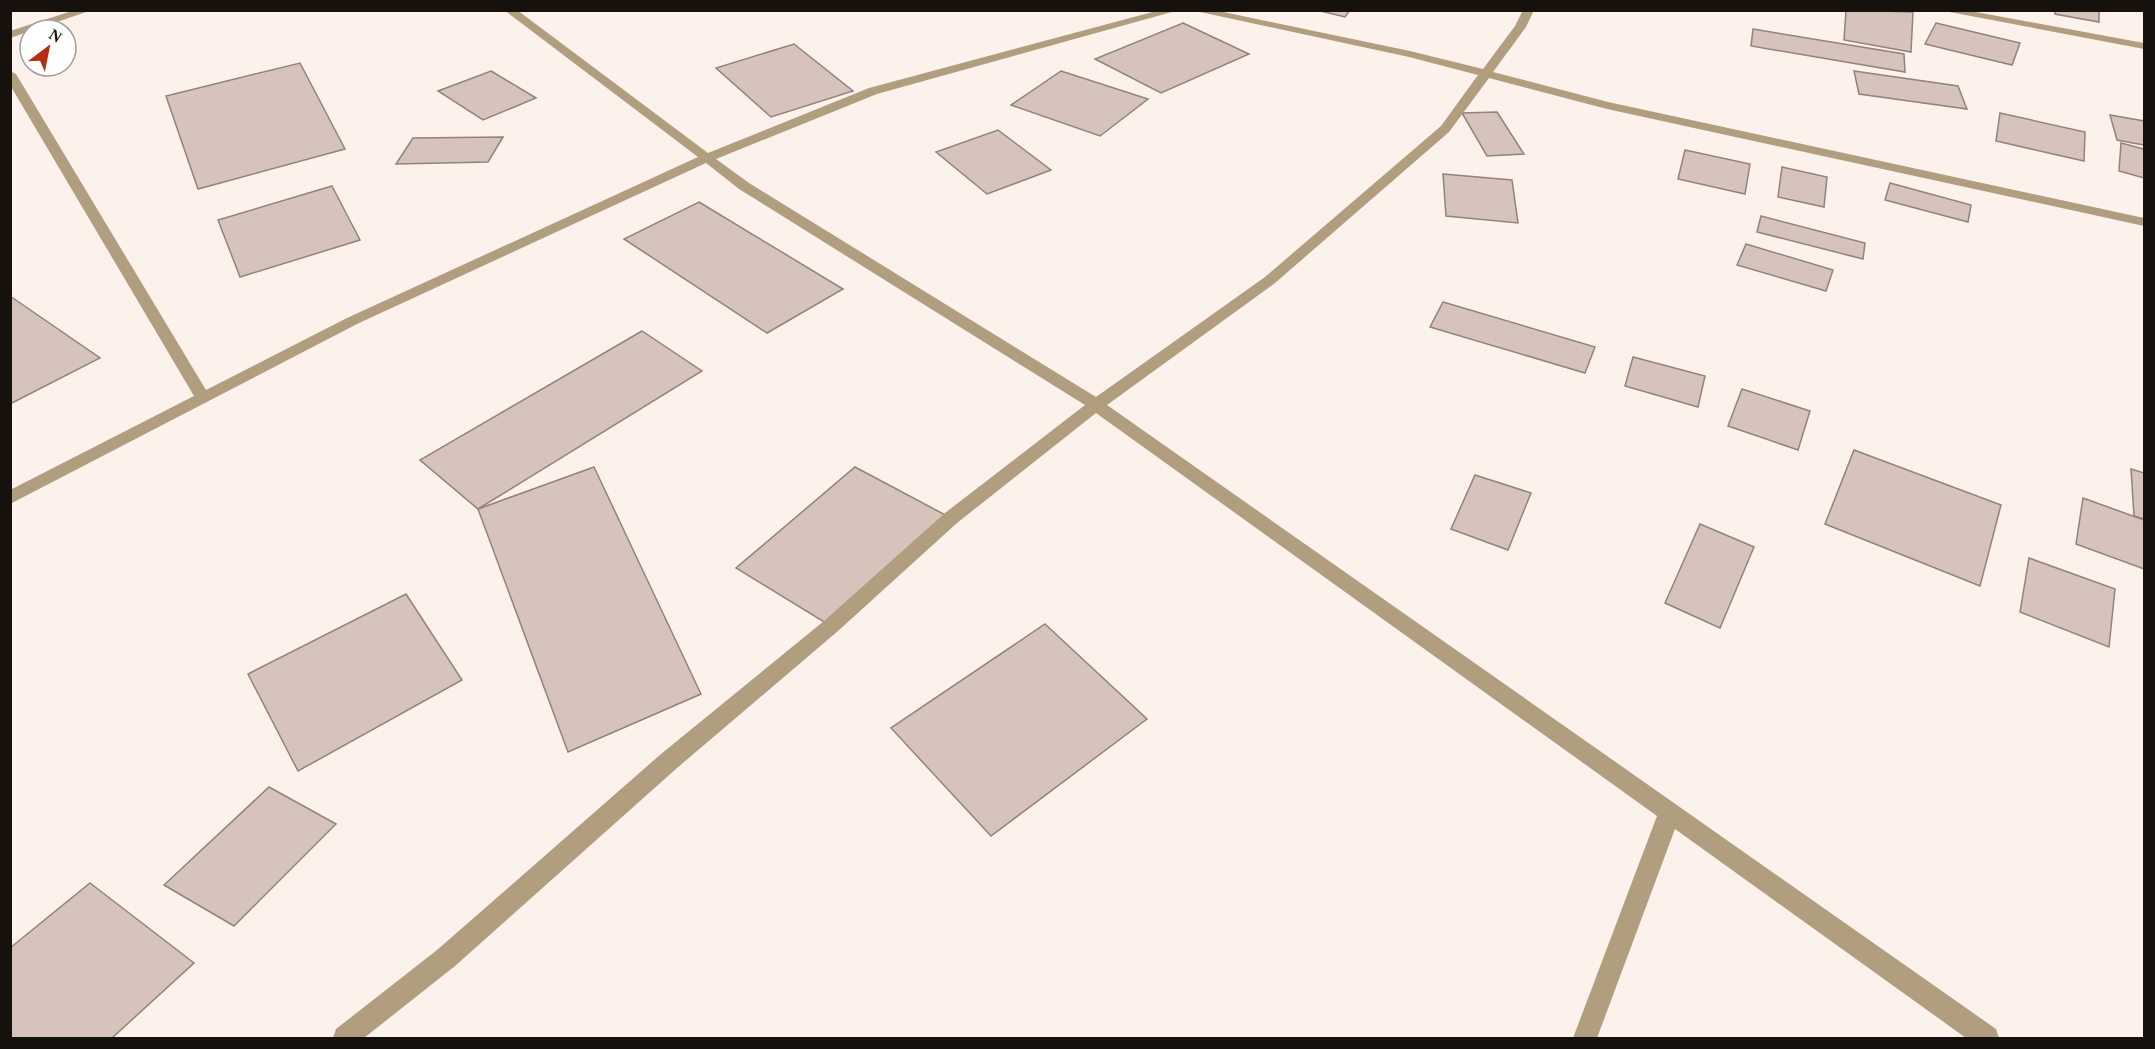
<svg xmlns="http://www.w3.org/2000/svg" width="2155" height="1049" font-family="Georgia,serif">
	<style>
		.building { fill: #d6c3bb; stroke: #94827b; stroke-width: 1.5 }
		.lines { fill: none; stroke-linecap: round; stroke-linejoin: round }
		.minor { fill: #b19e7f; fill-rule: evenodd }
	</style>
	<rect width="100%" height="100%" fill="#fcf1eb"/>
	<g class="building">
		<polygon points="1316,10 1350,10 1345,17"/>
		<polygon points="1846,10 1913,12 1911,52 1844,40"/>
		<polygon points="2055,10 2099,10 2099,22 2055,14"/>
		<polygon points="1183,23 1249,54 1161,93 1095,59"/>
		<polygon points="1936,23 2020,43 2012,65 1925,44"/>
		<polygon points="1753,29 1904,54 1905,72 1751,46"/>
		<polygon points="794,44 853,91 771,117 716,68"/>
		<polygon points="300,63 345,149 198,189 166,96"/>
		<polygon points="491,71 536,98 483,120 438,91"/>
		<polygon points="1061,71 1148,99 1100,136 1011,105"/>
		<polygon points="1854,71 1958,86 1967,109 1859,94"/>
		<polygon points="1497,112 1524,154 1487,156 1462,113"/>
		<polygon points="2000,113 2085,132 2084,161 1996,141"/>
		<polygon points="2110,115 2144,121 2144,145 2117,140"/>
		<polygon points="998,130 1051,170 987,194 936,152"/>
		<polygon points="503,137 488,162 396,164 413,138"/>
		<polygon points="2121,143 2144,149 2144,178 2119,171"/>
		<polygon points="1685,150 1750,164 1745,194 1678,179"/>
		<polygon points="1782,167 1827,177 1824,207 1778,197"/>
		<polygon points="1443,174 1512,180 1518,223 1446,216"/>
		<polygon points="1890,183 1971,205 1968,222 1885,200"/>
		<polygon points="332,186 360,240 240,277 218,220"/>
		<polygon points="699,202 843,289 767,333 624,239"/>
		<polygon points="1761,216 1865,243 1863,259 1757,232"/>
		<polygon points="1746,244 1833,270 1826,291 1737,265"/>
		<polygon points="10,296 100,358 10,404"/>
		<polygon points="1443,302 1595,347 1585,373 1430,327"/>
		<polygon points="642,331 702,371 478,509 420,460"/>
		<polygon points="1633,357 1705,376 1698,407 1625,386"/>
		<polygon points="1742,389 1810,411 1798,450 1728,426"/>
		<polygon points="1854,450 2001,505 1980,586 1825,524"/>
		<polygon points="594,467 701,694 568,752 478,509"/>
		<polygon points="855,467 951,518 834,628 736,568"/>
		<polygon points="2131,469 2144,473 2144,519 2134,516"/>
		<polygon points="1475,475 1531,493 1508,550 1451,529"/>
		<polygon points="2083,498 2144,520 2144,569 2076,544"/>
		<polygon points="1700,524 1754,547 1720,628 1665,603"/>
		<polygon points="2029,558 2115,589 2109,647 2020,612"/>
		<polygon points="406,594 462,680 298,771 248,674"/>
		<polygon points="1045,624 1147,719 991,836 891,728"/>
		<polygon points="269,787 336,824 234,926 164,885"/>
		<polygon points="90,883 194,963 112,1038 10,1038 10,948"/>
	</g>
	<g class="lines">
		<g class="minor">
			<polygon points="75,10 92,10 10,38 10,31"/>
			<polygon points="504,10 517,10 708,153 869,88 1160,10 1179,10 877,94 716,159 749,183 1096,397 1265,277 1441,126 1478,75 1409,57 1191,10 1214,10 1410,51 1483,69 1515,26 1523,10 1534,10 1526,27 1493,72 1608,102 2144,218 2144,226 1607,109 1489,78 1449,132 1275,283 1107,405 1996,1029 1999,1038 1966,1038 1675,829 1597,1038 1573,1038 1657,816 1096,413 957,523 838,631 677,768 455,966 364,1038 333,1038 336,1029 437,950 661,754 824,621 945,513 1085,405 739,189 706,163 357,324 10,504 10,490 194,396 10,85 10,71 16,74 206,390 347,318 698,157"/>
			<polygon points="1939,10 1965,10 2144,43 2144,49"/>
		</g>
	</g>
	<rect width="2155" height="1049" fill="none" stroke="#17110e" stroke-width="24"/>
	<g transform="translate(48 48) rotate(32)"><circle r="28" fill="#ffffff" stroke="#a2a09f" stroke-width="1.5"/>
	<path d="M0-4.5L10 22L0 15L-10 22Z" fill="#b72b11"/>
	<text y="-9" font-size="16" font-weight="bold" text-anchor="middle" fill="#17110e">N</text>
	</g>
</svg>
